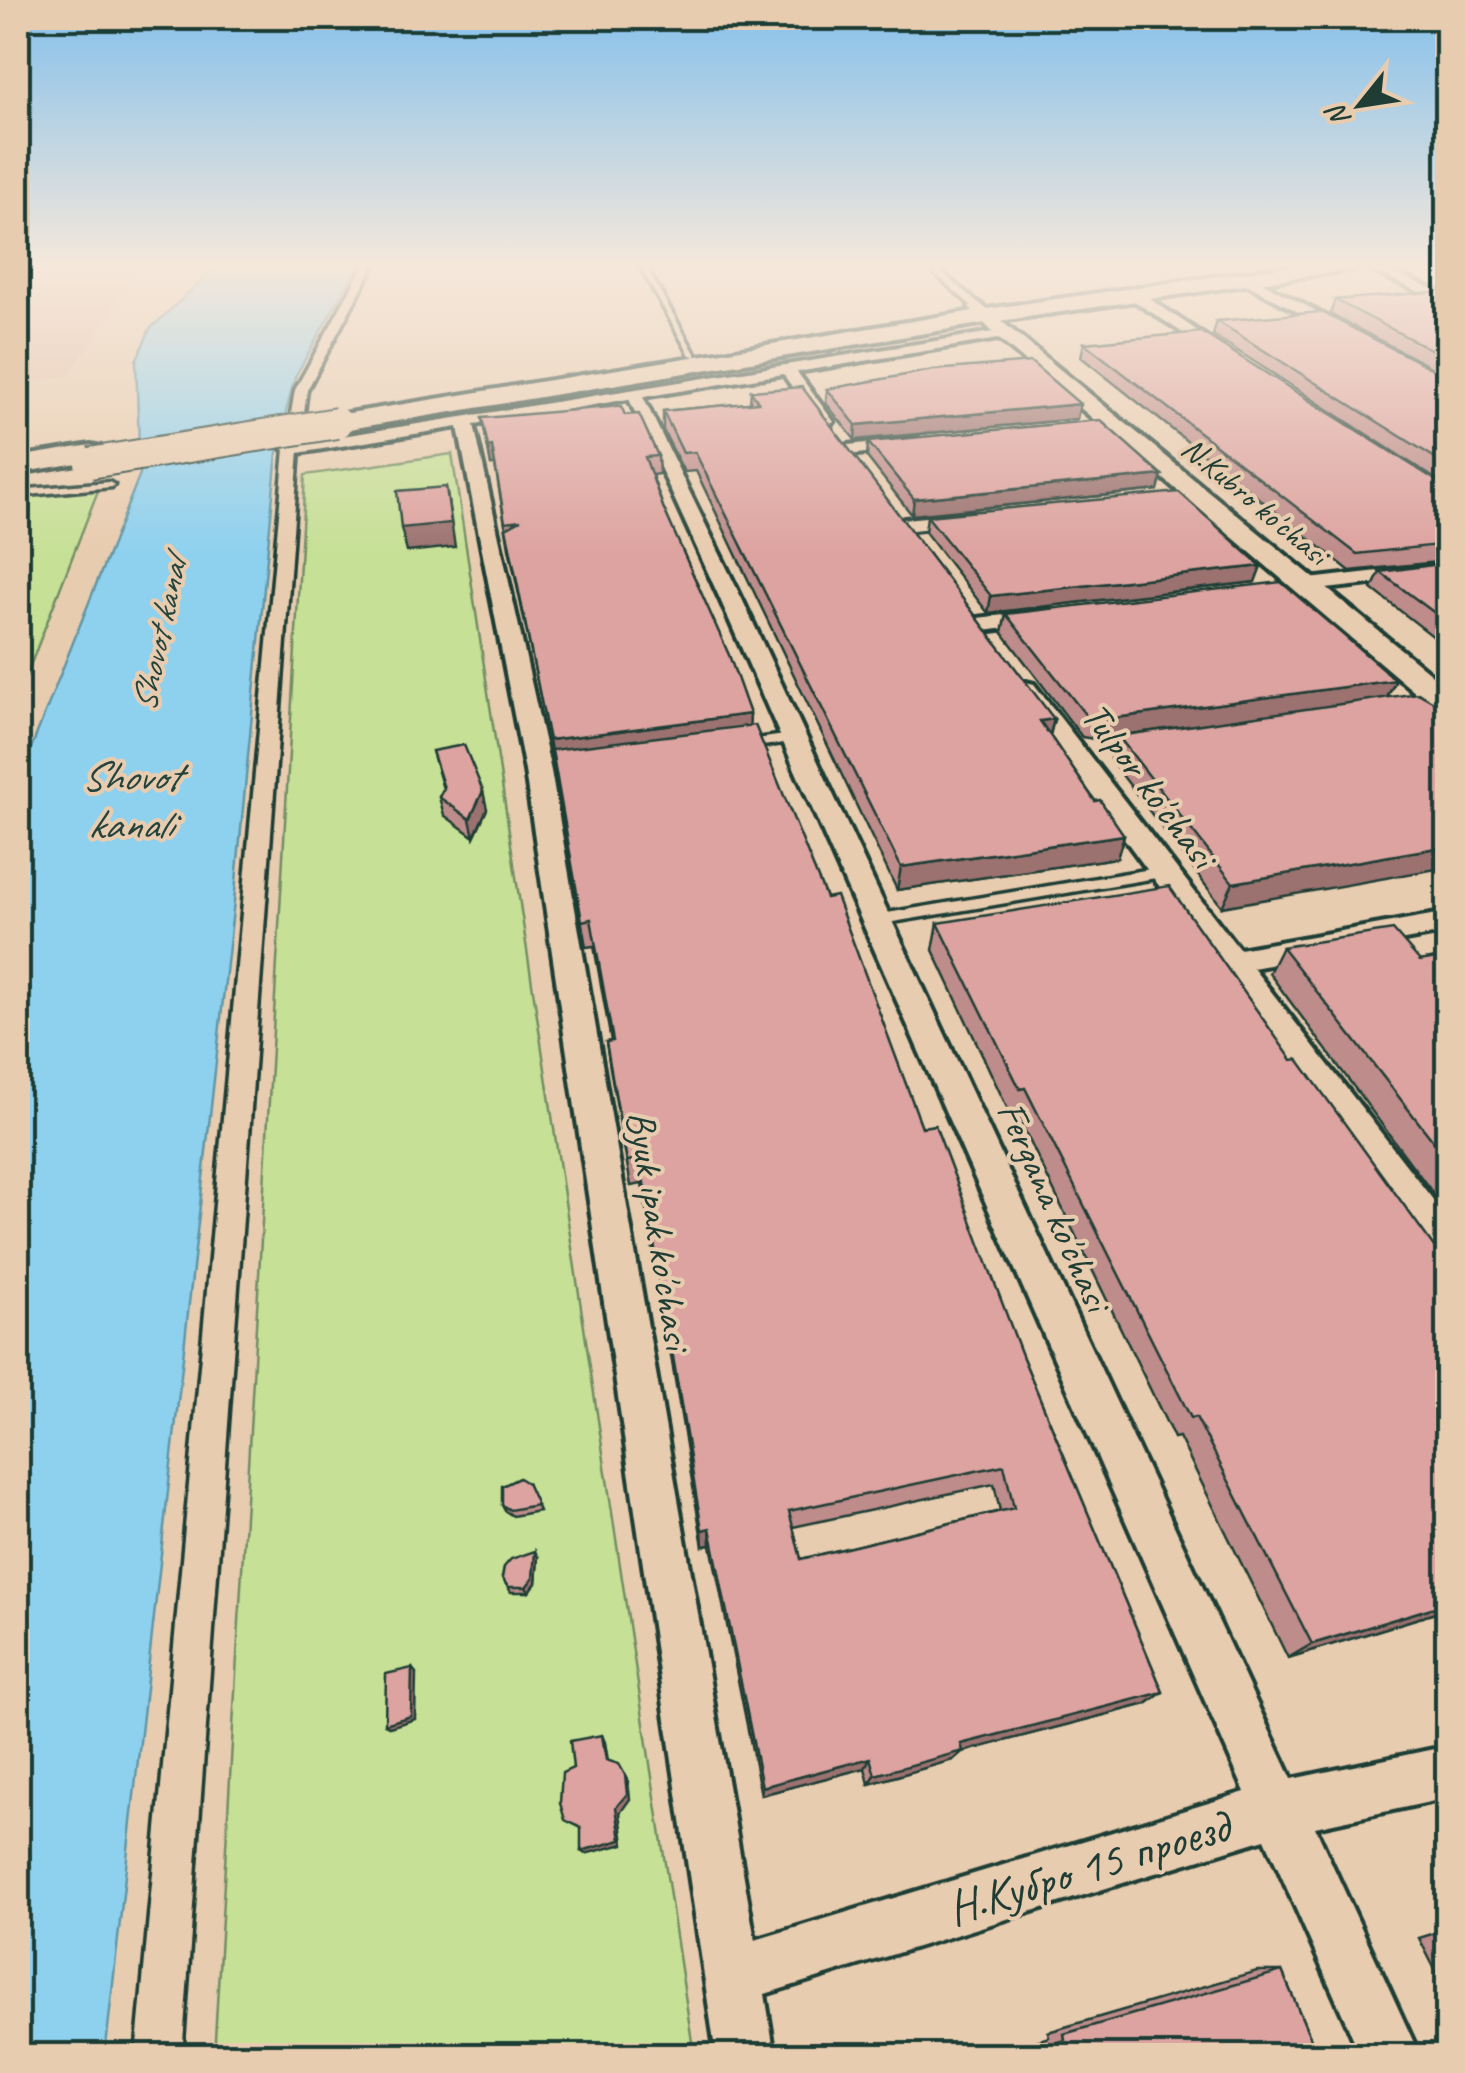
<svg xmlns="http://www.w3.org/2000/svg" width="1465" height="2073" font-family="Caveat,sans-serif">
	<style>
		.built { fill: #e5c0aa }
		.green { fill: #c6e096; stroke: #728e65; stroke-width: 2.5 }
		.water { fill: #8ed1ef; stroke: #6296a4; stroke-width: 2.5 }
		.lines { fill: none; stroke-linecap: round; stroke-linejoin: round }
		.service-casing { stroke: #1f3d34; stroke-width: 7 }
		.pedestrian-casing { stroke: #1f3d34; stroke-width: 7 }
		.minor-casing { stroke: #1f3d34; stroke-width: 8 }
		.tertiary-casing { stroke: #1f3d34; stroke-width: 8 }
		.primary-casing { stroke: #1f3d34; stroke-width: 8 }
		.service { fill: #e8ccaf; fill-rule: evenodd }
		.pedestrian { fill: #e8ccaf; fill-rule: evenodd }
		.minor { fill: #e8ccaf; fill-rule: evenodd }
		.tertiary { fill: #e8ccaf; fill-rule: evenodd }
		.primary { fill: #e8ccaf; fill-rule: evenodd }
		.primary-bridge-casing { stroke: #1f3d34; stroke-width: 34; stroke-linecap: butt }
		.primary-bridge { stroke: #e8ccaf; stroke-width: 30 }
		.wall { fill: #be8c8a; stroke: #1f3d34; stroke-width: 2.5; fill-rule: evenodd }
		.shaded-wall { fill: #9b7270; stroke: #1f3d34; stroke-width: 2.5 }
		.building { fill: #dda3a0; stroke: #1f3d34; stroke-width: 2.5; fill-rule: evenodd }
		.labels { text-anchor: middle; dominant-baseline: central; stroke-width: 8; stroke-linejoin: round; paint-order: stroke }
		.far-street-label { font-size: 32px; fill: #1f3d34; stroke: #e8ccaf }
		.far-water-label { font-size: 35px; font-style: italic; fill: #25443d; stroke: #e8ccaf }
		.street-label { font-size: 40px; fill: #1f3d34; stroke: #e8ccaf }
		.water-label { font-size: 42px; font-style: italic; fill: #25443d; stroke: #e8ccaf }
		.near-street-label { font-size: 48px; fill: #1f3d34; stroke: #e8ccaf }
	</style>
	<rect width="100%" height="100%" fill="#e8ccaf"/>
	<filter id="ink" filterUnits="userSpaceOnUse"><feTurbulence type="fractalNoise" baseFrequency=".01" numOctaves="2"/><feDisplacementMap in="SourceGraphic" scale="20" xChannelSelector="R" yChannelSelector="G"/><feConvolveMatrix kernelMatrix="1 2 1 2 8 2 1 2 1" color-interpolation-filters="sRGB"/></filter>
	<g filter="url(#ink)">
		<polygon class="built" points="18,263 142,263 69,376 18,384"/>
		<g class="green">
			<polygon points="452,454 694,2055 214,2056 305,475"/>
			<polygon points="99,488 18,697 18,498"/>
		</g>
		<polygon class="water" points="220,263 359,263 295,377 278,442 235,892 105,2055 18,2055 18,781 140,474 136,361 150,329"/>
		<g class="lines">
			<g class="service-casing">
				<g id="service">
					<polygon points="638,263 644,263 697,357 690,355"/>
					<polygon points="923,263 930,263 981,305 981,309 975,309"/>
					<polygon points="109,482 114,485 112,487 18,496 18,490"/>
					<polygon points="792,734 797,735 797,741 742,749 735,745 742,741"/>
					<polygon points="1163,867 1168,868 1171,872 1168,876 875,925 867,920 875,915"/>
				</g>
			</g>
			<g class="pedestrian-casing">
				<polygon id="pedestrian" points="365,263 375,263 307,390 299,449 182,2056 136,2056 285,449 295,390"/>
			</g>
			<g class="minor-casing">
				<g id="minor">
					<polygon points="1356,263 1373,263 1448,296 1448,305"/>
					<polygon points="1244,273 1356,332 1358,335 1346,338 1239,280 1238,277"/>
					<polygon points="1128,291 1138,291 1238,358 1226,361 1128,297"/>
					<path d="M1005 330 1010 331V337L797 372 834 422 826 427 820 426 783 374 643 397 742 599 1292 1779 1448 1746V1798L1315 1827 1420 2056H1361L1265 1839 765 1994 775 2056H716L525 771 458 427 292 454 283 449 292 444ZM629 399 720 599 1245 1792 755 1940 551 771 474 425Z"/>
					<polygon points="913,438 919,439 919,447 848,455 839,450 848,445"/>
					<polygon points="969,513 976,515 976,523 904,531 894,525 904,519"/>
					<polygon points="1448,563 1448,575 1309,591 1299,585 1309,579"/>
					<polygon points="1049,610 1060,616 1057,621 977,632 966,625 977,618"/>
					<polygon points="1026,682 1034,684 1239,949 1448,912 1448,932 1253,968 1448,1219 1448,1266 1435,1261 1018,694 1014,689 1018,684"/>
				</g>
			</g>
			<g class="tertiary-casing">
				<polygon id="tertiary" points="978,302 1448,688 1448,713 1437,711 998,338 969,307"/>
			</g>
			<g class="primary-casing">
				<g id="primary">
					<polygon points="1310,263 1364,263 1354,269 986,323 337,431 324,423 337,415 986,309"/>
					<polygon points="91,445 101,447 105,453 101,459 18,473 18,457"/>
				</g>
			</g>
			<use href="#service" class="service"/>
			<use href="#pedestrian" class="pedestrian"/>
			<use href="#minor" class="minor"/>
			<use href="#tertiary" class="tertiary"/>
			<use href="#primary" class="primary"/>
			<g class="primary-bridge-casing">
				<polyline id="primary-bridge" points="90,463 337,423"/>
			</g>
			<use href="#primary-bridge" class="primary-bridge"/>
		</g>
		<g class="wall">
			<polygon points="1448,293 1448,376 1330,314 1335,300"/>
			<polygon points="1217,321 1448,377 1448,487 1213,335"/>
			<polygon points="1084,343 1448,488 1448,561 1350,571 1081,357"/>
			<polygon points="827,389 1077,419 855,440 826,403"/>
			<polygon points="751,391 1054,719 1050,736 1095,801 1124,835 1117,858 897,890 696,471 684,472 663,430 663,411 750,403"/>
			<path d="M625 415 658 456 659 474 652 475 663 507 750 714 749 725 826 898 922 1127 1023 1358 1163 1692 1146 1704 962 1752 953 1760 869 1784 865 1768 761 1795 711 1545 703 1546 642 1184 631 1186 610 1068 606 1042 611 1041 594 946 586 947 554 761 509 548 495 465H491L482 418ZM994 1484 1000 1511 801 1559 793 1527Z"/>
			<polygon points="868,442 1158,490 912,515 867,457"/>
			<polygon points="927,516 1255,582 988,613 925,532"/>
			<polygon points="1448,563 1448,648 1372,589 1380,572"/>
			<polygon points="1006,614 1396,680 1387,698 1222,907 1110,759 1118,736 1206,723 1094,739 1082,737 1002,632"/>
			<polygon points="432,751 487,809 474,837 444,815 439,797 443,789"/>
			<polygon points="938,923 1292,1060 1448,1266 1448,1609 1288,1658 1179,1437 1174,1438 1017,1115 1011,1116 933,950"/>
			<polygon points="1282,947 1420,961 1448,956 1448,1189 1432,1192 1269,973"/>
			<polygon points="527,1483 539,1511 513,1516 505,1511 502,1505"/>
			<polygon points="538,1557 536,1583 529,1592 511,1592 502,1578"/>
			<polygon points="1448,1929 1448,1995 1419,1938"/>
			<polygon points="1257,1971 1282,1971 1318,2056 991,2056 1049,2037 1048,2032"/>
		</g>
		<g class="shaded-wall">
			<polygon points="1080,404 1077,419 855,440 856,425"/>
			<polygon points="492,446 495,465 491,465 488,447"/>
			<polygon points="1162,475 1158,490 912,515 914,499"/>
			<polygon points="446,487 455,547 407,552 401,528"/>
			<polygon points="1261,566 1255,582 988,613 991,596"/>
			<polygon points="1396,680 1386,699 1094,739 1100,720"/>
			<polygon points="750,714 749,736 553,761 549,740"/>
			<polygon points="1054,719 1048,741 1040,721"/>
			<polygon points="483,791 487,809 474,837 470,819"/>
			<polygon points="1124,835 1117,858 897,890 901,867"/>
			<polygon points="1448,846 1448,867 1222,907 1233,883"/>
			<polygon points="710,1528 711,1545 703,1546 702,1530"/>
			<polygon points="535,1551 538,1557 536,1583 529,1592 526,1587"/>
			<polygon points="1448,1603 1448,1609 1288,1658 1312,1644"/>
			<polygon points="412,1668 416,1673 415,1719 390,1727 385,1724"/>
			<polygon points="1163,1692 1146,1704 962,1752 953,1760 869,1784 875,1775 961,1744"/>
			<polygon points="602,1735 605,1742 609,1767 606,1760"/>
			<polygon points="870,1758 865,1768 761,1795 762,1787"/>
			<polygon points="625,1775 628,1781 630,1799 620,1813 624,1844 585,1854 581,1851 616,1807"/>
		</g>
		<g class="building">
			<polygon points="1443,291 1448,293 1448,358 1335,300"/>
			<polygon points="1321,312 1448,377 1448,466 1217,321"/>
			<polygon points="1201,332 1448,488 1448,544 1357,554 1084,343"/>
			<polygon points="1031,362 1080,404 856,425 827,389 933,370"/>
			<polygon points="802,387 1054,719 1040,721 1095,801 1100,800 1124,835 901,867 695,452 683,453 663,411 758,402 751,391"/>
			<polygon points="621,406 625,415 639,414 658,456 645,457 663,507 729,655 750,714 549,740 506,528 521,520 505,522 492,446 488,447 482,418"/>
			<polygon points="1100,420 1162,475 914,499 868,442"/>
			<polygon points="446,487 451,523 401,528 397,491"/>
			<polygon points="1179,492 1261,566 991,596 927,516"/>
			<polygon points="1448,563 1448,623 1380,572"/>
			<polygon points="1281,582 1396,680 1100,720 1088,718 1006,614"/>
			<polygon points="1418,693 1432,701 1448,714 1448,846 1233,883 1118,736"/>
			<path d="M755 725 826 898 836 896 922 1127 935 1125 1023 1358 1163 1692 961 1744 963 1751 875 1775 870 1758 762 1787 710 1528 702 1530 640 1159 627 1161 606 1042 613 1041 591 919 582 921 552 750ZM1004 1465 1014 1508 801 1559 789 1511Z"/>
			<polygon points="464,745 483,791 470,819 439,797 444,788 432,751"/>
			<polygon points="1169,886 1292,1060 1298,1059 1448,1266 1448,1603 1312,1644 1196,1417 1191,1418 1025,1088 1020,1089 938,923"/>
			<polygon points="1393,930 1420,961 1448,956 1448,1160 1282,947"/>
			<polygon points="519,1478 527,1483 537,1505 510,1510 502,1505 502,1486"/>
			<polygon points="535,1551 533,1578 526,1587 508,1587 502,1578 504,1567 511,1559"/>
			<polygon points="412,1668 411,1716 385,1724 386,1674"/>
			<polygon points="602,1735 606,1760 619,1764 625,1775 627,1794 616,1807 621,1840 581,1851 581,1828 565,1820 560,1803 562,1773 573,1768 570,1741"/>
			<polygon points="1282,1971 1318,2056 1016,2056 1065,2040 1064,2034"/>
		</g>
	</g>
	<linearGradient id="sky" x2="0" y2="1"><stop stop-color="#84c0eb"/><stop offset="0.48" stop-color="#f5e8db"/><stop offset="1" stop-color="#f5e8db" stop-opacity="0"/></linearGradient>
	<rect width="1465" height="553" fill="url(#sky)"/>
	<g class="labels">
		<g class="far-street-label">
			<text transform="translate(1255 501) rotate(40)">N.Kubro ko'chasi</text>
		</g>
		<g class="far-water-label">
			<text transform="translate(159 635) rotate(-78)">Shovot kanal</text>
		</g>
		<g class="street-label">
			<text transform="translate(1149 785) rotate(53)">Tulpor ko'chasi</text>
			<text transform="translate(1054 1206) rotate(66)">Fergana ko'chasi</text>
			<text transform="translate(659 1230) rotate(81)">Byuk ipak ko'chasi</text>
		</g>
		<g class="water-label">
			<text x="130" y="776">Shovot<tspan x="130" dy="48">kanali</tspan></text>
		</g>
		<g class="near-street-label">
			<text transform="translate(1088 1867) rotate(-17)">Н.Кубро 15 проезд</text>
		</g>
	</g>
	<rect width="1465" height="2073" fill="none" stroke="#e8ccaf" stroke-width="60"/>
	<rect x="30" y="30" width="1405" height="2013" fill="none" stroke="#1f3d34" stroke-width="4" filter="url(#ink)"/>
	<g transform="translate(1360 105) rotate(240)" stroke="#e8ccaf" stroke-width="8" paint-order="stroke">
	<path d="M0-8L18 38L0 25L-18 38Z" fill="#1f3d34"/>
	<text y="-15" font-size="28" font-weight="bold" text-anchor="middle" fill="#1f3d34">N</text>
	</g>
</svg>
